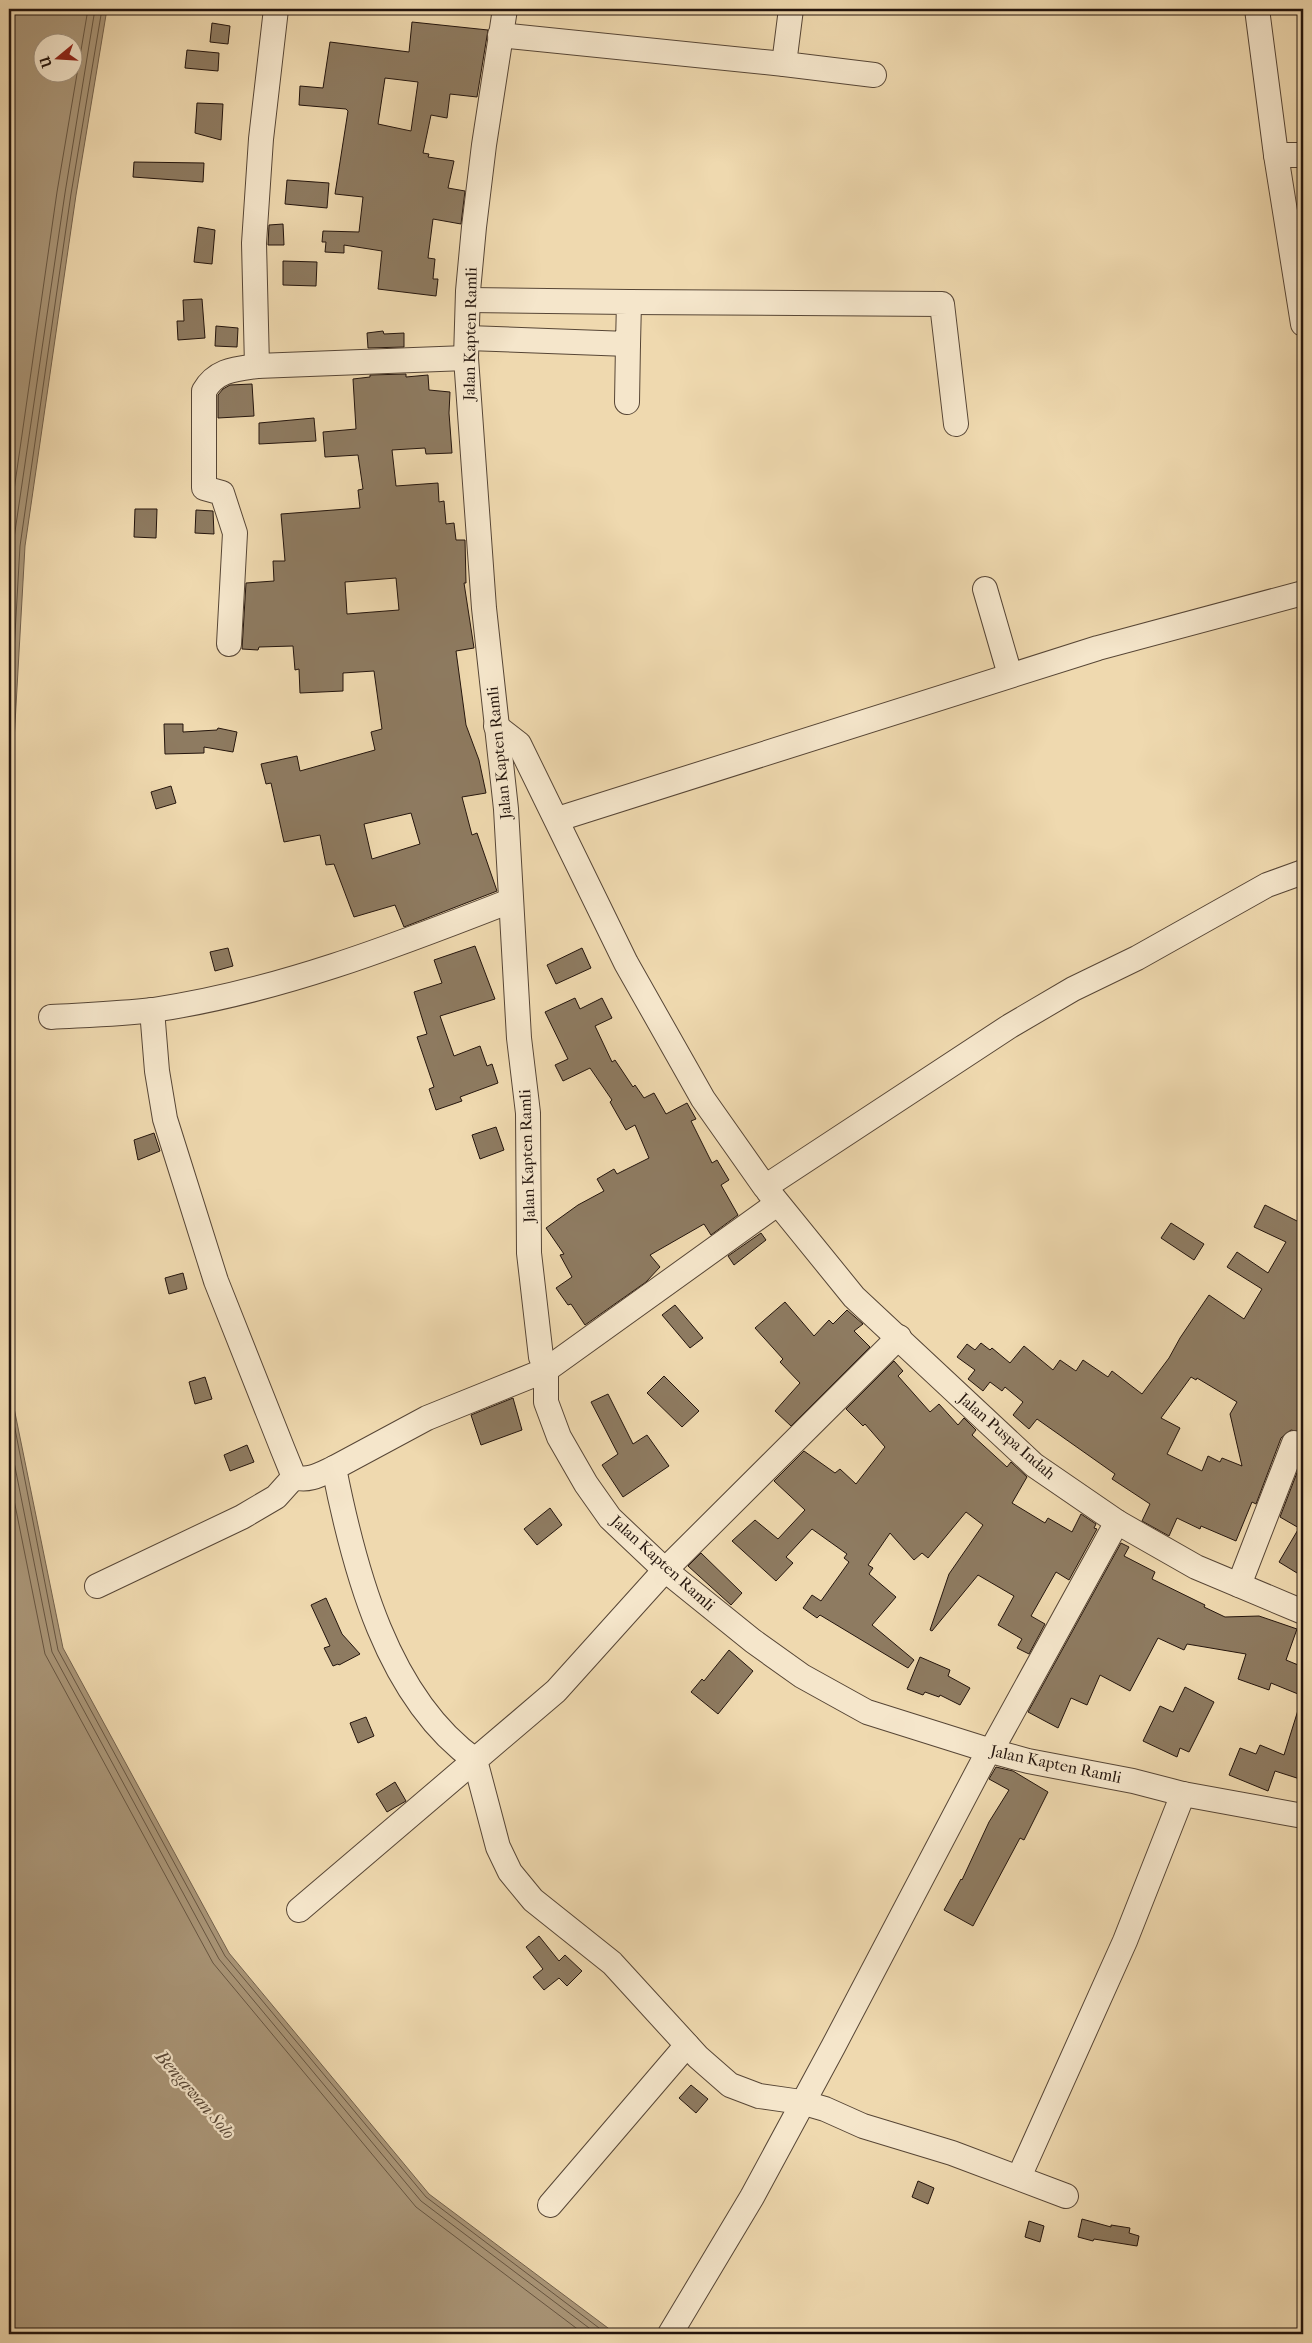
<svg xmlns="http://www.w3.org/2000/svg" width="1312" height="2343" font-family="'IM FELL French Canon',serif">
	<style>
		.water { fill: #aa9678; stroke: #74624d; fill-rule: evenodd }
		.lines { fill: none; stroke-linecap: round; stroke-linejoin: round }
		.shore { stroke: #675642; stroke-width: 1 }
		.building { fill: #8e7b61; stroke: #24150d; fill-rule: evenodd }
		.minor-casing { stroke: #574636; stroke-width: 26 }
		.minor { stroke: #f5e6cb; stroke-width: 24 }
		.labels { text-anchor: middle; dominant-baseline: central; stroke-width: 4.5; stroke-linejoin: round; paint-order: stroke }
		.street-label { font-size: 16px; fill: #24150d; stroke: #f5e6cb }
		.water-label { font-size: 18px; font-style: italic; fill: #5a4938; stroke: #f5e6cb }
	</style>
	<rect width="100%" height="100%" fill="#efd9af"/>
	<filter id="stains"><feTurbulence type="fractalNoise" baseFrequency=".004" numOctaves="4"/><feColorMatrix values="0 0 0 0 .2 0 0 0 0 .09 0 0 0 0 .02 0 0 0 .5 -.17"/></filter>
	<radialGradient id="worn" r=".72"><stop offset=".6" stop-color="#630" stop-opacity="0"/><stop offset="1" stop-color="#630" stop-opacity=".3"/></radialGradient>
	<g class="water">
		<path d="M9 9H107L76 195 25 546 9 830ZM42 42H72V72H42Z"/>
		<polygon points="9,1293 14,1408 63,1648 229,1953 429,2194 616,2334 9,2333"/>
	</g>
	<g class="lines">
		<g class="shore">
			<polyline points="9,525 57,192 88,9"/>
			<polyline points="9,627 13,545 65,193 95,9"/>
			<polyline points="9,740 20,546 71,194 102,9"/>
			<polyline points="9,1398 58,1650 225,1956 426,2197 607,2334"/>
			<polyline points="9,1437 52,1652 219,1959 421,2201 597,2334"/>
			<polyline points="9,1475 45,1654 213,1963 416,2207 584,2334"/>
		</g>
	</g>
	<g class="building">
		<path d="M412 22 488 30 477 97 450 94 447 118 431 115 423 153 429 154 428 157 454 161 448 188 465 191 461 224 433 219 428 258 435 259 433 279H438L436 296 378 289 382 251 344 245V253L325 252 326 242H322L323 231 359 232 363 197 335 194 348 111 346 109 299 105 300 86 323 88 330 42 409 52ZM385 78 418 82 411 131 378 124Z"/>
		<polygon points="212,23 230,26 228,44 210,42"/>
		<polygon points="187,50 219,53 218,71 185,68"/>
		<polygon points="197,103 223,104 221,140 195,133"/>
		<polygon points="134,162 204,163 203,182 133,177"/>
		<polygon points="287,180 329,183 327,208 285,204"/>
		<polygon points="283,224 284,245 268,245 269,225"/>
		<polygon points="198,227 215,230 212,264 194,262"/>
		<polygon points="283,261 317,262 316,286 283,285"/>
		<polygon points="202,299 205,338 178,340 177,321 184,321 183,300"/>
		<polygon points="216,326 238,328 237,347 215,346"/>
		<polygon points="383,331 384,334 404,333 404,347 368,348 367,333"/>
		<path d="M406 374V377L428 375 429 390 450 392 449 413 452 453 426 454 425 448 392 450 396 486 438 483 439 502 444 501 446 524 454 523 456 540H465L466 583H464L474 648 456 651 466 725 479 760 486 793 462 797 472 835 477 833 497 891 404 927 395 905 354 917 334 864 326 865 320 835 284 842 271 783 266 784 261 764 297 756 300 771 375 750 371 732 382 729 374 671 343 673V691L300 693 299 669 295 670 293 646 259 647 258 650 242 649 246 583 274 581 273 561H285L281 514 360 508 358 490 363 489 358 455 325 457 323 432 356 429 353 379 370 377V375ZM396 578 399 610 347 614 345 582ZM411 813 420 844 372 859 364 824Z"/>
		<polygon points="252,384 254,416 218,418 218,395 223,389 230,385"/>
		<polygon points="314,418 316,441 259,444 259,423"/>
		<polygon points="135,509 157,509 156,538 134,537"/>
		<polygon points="196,510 213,511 214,534 195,533"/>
		<polygon points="164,724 183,724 183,732 217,730 218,728 237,732 233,752 204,747 204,753 165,754"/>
		<polygon points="171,786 176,803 156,809 151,792"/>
		<polygon points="475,946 495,999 440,1016 454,1056 480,1046 487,1066 492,1064 498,1083 460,1097 462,1101 436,1110 429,1089 434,1087 417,1037 427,1034 414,992 442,983 434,960"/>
		<polygon points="228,948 233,966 215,971 210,952"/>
		<polygon points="582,948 591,968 556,984 547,965"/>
		<polygon points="575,998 580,1009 602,998 612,1018 595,1026 612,1062 615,1060 633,1087 635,1085 644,1098 654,1093 666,1114 687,1103 696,1119 691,1121 712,1163 717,1160 729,1180 721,1185 738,1215 711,1235 704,1224 650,1255 660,1267 646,1282 585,1325 571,1304 568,1305 556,1288 572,1277 560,1255 564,1254 546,1228 578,1205 604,1191 597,1179 614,1169 617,1174 649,1158 635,1125 626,1130 610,1102 612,1100 590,1068 563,1081 555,1065 568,1059 545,1012"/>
		<polygon points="496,1127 504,1150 480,1159 472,1135"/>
		<polygon points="154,1133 160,1151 138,1160 134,1140"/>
		<path d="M1265 1205 1299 1222 1303 1214V1433L1291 1430 1281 1438 1256 1504 1252 1502 1236 1541 1201 1526 1200 1529 1177 1518 1169 1536 1142 1521 1150 1504 1112 1479 1115 1474 1037 1419 1029 1429 1013 1415 1023 1402 1005 1387 1002 1391 990 1382 983 1391 968 1379 975 1370 957 1357 967 1344 975 1350 981 1343 990 1350 992 1348 1010 1363 1024 1346 1053 1370 1060 1360 1076 1371 1083 1360 1108 1377 1112 1371 1142 1394 1169 1358 1180 1338 1209 1295 1244 1319 1262 1289 1227 1267 1237 1252 1268 1273 1286 1242 1254 1227ZM1191 1377 1196 1380 1197 1378 1237 1402 1230 1414 1242 1466 1222 1458 1220 1462 1208 1456 1202 1471 1167 1454 1180 1428 1161 1418Z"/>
		<polygon points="1171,1223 1204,1244 1194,1260 1161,1238"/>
		<polygon points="761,1233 766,1240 734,1265 728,1256"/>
		<polygon points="183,1273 187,1289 169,1294 165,1278"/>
		<polygon points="785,1302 814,1336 829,1320 833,1324 847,1310 863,1324 854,1331 870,1347 791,1426 775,1411 800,1383 780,1362 783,1359 755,1328"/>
		<polygon points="675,1305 703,1338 690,1348 662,1315"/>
		<polygon points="894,1361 903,1371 898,1376 930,1412 939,1404 958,1425 964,1418 976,1430 972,1435 1007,1467 1011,1462 1027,1477 1012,1503 1045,1523 1048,1518 1072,1532 1081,1514 1096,1524 1094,1528 1097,1529 1069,1580 1056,1572 1031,1616 1045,1624 1029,1654 1017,1648 1022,1639 998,1625 1014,1596 978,1575 932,1631 930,1630 949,1574 983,1525 966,1512 928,1558 922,1553 914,1560 890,1533 868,1565 873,1568 869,1574 896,1597 872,1625 914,1660 908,1668 820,1615 817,1618 803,1608 812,1595 821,1601 849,1562 844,1558 847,1554 812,1529 786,1557 793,1563 776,1581 732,1541 755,1520 778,1539 805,1510 774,1481 804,1451 835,1473 840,1469 856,1484 885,1447 865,1424 863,1426 846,1409"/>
		<polygon points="664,1376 699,1411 682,1427 647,1393"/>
		<polygon points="205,1377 212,1399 195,1404 189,1382"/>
		<polygon points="608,1394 633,1444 647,1435 669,1466 623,1497 602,1465 618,1454 591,1402"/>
		<polygon points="513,1398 522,1430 481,1445 471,1415"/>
		<polygon points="247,1445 254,1462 230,1471 224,1455"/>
		<polygon points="1303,1457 1303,1562 1297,1573 1279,1562 1299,1528 1280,1517"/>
		<polygon points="550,1508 562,1525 537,1545 524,1529"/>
		<polygon points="1121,1543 1129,1547 1124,1556 1155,1572 1152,1579 1205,1605 1204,1607 1225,1617 1259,1616 1297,1629 1286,1660 1303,1667 1303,1680 1298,1694 1271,1683 1269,1690 1238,1679 1246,1654 1187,1644 1184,1650 1158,1638 1130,1691 1100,1675 1087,1705 1071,1698 1058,1728 1028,1712"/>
		<polygon points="701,1553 742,1593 731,1605 688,1566"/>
		<polygon points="326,1598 342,1634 360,1654 339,1665 338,1664 333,1666 324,1648 330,1646 311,1605"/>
		<polygon points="729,1650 753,1671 718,1714 691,1692 702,1679 704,1681"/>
		<polygon points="920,1657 950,1670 948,1676 970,1688 960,1705 940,1695 939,1697 925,1692 923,1695 907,1689"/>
		<polygon points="1185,1687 1214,1702 1189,1752 1180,1748 1177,1757 1143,1741 1160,1706 1173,1712"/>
		<polygon points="1299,1707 1303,1707 1303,1780 1275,1771 1268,1791 1229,1775 1240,1748 1256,1754 1260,1745 1284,1755"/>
		<polygon points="366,1717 374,1736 358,1743 350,1723"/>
		<polygon points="996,1767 1013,1771 1048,1792 1024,1840 1020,1838 973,1926 944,1910 961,1879 962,1880 989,1822 1009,1790 989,1779"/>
		<polygon points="395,1782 406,1801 387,1812 376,1794"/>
		<polygon points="539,1936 559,1961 565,1955 582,1971 567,1986 559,1978 544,1990 533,1977 543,1969 526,1947"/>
		<polygon points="691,2085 708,2099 696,2113 679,2098"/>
		<polygon points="918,2181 934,2188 928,2204 912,2197"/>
		<polygon points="1082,2219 1111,2227 1111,2225 1130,2228 1129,2233 1139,2236 1137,2246 1094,2239 1093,2241 1078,2237"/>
		<polygon points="1029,2221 1044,2226 1040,2242 1025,2237"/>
	</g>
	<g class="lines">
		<g class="minor-casing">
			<g id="minor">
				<polyline points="505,9 484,145 474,227 468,291 466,358 484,608 506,809 519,1038 528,1113 529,1253 541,1357 546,1370 546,1402 559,1437 586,1484 610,1518 665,1570 753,1641 802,1676 867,1712 991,1751 1028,1761 1133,1781 1183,1794 1303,1816"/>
				<polyline points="791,9 784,64 874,75"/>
				<polyline points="1257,9 1276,155 1303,324"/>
				<polyline points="500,35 784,64"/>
				<polyline points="1276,155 1303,155"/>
				<polyline points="629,302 942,304 956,424"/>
				<polyline points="468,338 628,344 629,302 468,300"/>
				<polyline points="257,366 254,243 261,139 276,9"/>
				<polyline points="627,402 628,344"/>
				<polyline points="985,589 1010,675"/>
				<path d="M229 644 235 533 222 493 204 488V391C216 370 235 369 257 366L466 358"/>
				<polyline points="496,726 519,744 626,963 703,1099 765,1187 1010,1026 1073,989 1137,958 1267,885 1303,872"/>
				<polyline points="558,819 1098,648 1303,593"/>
				<path d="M152 1010 157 1071 165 1119 216 1281 283 1450 294 1477C309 1482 321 1474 334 1468"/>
				<path d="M51 1017C85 1015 119 1014 153 1010 276 992 395 946 510 901"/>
				<polyline points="768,1191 854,1297 1034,1465 1117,1522 1196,1567 1303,1612"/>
				<polyline points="899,1337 665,1570 556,1691 475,1760 498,1847 510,1872 533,1900 612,1963 698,2057 730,2085 759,2096 801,2102 825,2109 863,2126 952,2153 1066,2196"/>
				<polyline points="1239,1585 1294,1443"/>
				<polyline points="97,1586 242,1517 276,1497 294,1477"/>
				<polyline points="991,1751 1117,1522"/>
				<path d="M299 1910 475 1760C387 1697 354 1569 334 1468L427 1418 546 1370 777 1204"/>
				<polyline points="1019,2177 1125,1941 1183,1794"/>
				<polyline points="550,2205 687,2045"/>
				<polyline points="670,2334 752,2197 833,2047 989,1750"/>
			</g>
		</g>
		<use href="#minor" class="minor"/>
	</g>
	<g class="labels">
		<g class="street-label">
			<text transform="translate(470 334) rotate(-89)">Jalan Kapten Ramli</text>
			<text transform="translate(499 753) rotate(-96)">Jalan Kapten Ramli</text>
			<text transform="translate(527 1156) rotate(-92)">Jalan Kapten Ramli</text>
			<text transform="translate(1007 1436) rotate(41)">Jalan Puspa Indah</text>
			<text transform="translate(663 1563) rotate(42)">Jalan Kapten Ramli</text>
			<text transform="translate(1056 1764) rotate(12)">Jalan Kapten Ramli</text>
		</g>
		<g class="water-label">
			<text transform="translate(195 2095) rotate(49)">Bengawan Solo</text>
		</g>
	</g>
	<rect width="1312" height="2343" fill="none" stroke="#efd9af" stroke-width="30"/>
	<rect x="10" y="10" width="1292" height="2323" fill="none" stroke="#24150d" stroke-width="2.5"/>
	<rect x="15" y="15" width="1282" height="2313" fill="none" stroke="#24150d"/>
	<g transform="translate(58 58) rotate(252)"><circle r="24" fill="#f5e6cb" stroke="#a1927f"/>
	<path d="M0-4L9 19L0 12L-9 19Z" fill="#8f2418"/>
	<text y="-8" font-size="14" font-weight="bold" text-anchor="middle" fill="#24150d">U</text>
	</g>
	<rect width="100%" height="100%" filter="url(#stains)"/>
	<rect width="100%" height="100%" fill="url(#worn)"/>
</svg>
